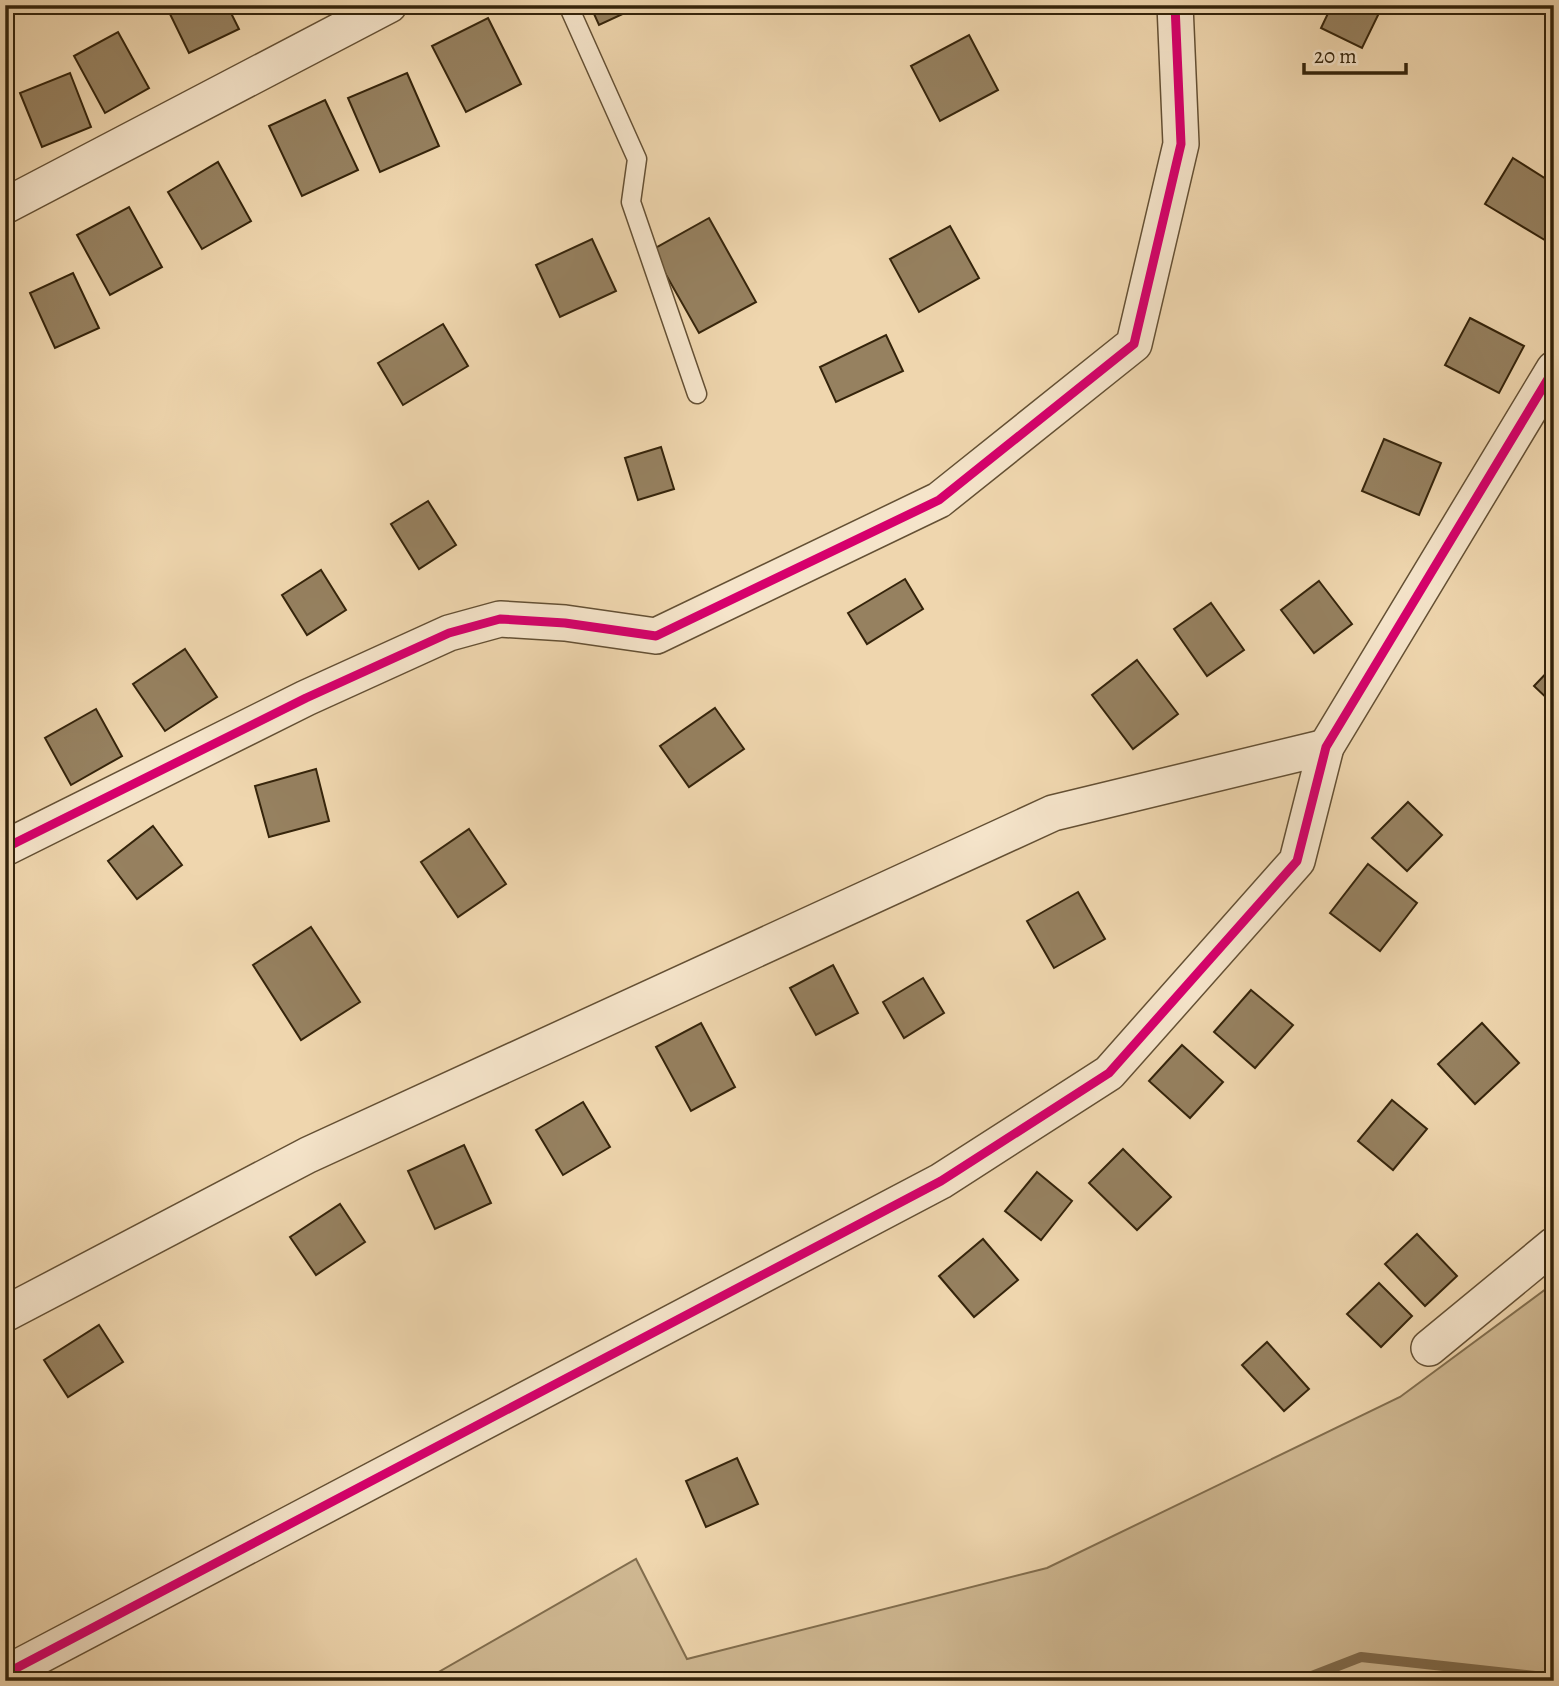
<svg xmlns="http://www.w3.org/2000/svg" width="1559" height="1686" font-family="Alegreya,serif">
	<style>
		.green { fill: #cfb892; stroke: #826e4e; stroke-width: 2 }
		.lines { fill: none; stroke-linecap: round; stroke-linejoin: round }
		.stream { stroke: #7f6a4c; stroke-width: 10 }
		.building { fill: #968160; stroke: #35240b; stroke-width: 2 }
		.lane-casing { stroke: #645034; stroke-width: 21 }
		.street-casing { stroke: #645034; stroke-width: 38 }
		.lane { stroke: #f5e4ca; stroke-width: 18 }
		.street { stroke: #f5e4ca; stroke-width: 35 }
		.cycleway-casing { stroke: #f5e4ca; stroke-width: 13 }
		.cycleway { stroke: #d6006c; stroke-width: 9 }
	</style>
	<rect width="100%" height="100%" fill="#efd6ae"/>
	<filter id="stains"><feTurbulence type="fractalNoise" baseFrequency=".00286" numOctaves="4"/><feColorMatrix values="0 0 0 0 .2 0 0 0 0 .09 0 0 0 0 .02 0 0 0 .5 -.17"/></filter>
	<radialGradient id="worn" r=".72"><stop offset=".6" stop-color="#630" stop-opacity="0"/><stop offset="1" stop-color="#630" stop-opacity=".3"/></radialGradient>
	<polygon class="green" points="1554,1283 1554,1681 423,1681 636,1559 687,1659 1047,1568 1400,1397"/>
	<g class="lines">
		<polyline class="stream" points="1299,1681 1361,1657 1554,1678"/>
	</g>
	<g class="building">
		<polygon points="178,5 227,5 239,29 189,53 168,10"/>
		<polygon points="590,5 642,5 599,25"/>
		<polygon points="1332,5 1373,5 1381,9 1362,48 1321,28"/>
		<polygon points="488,18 521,84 466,112 432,46"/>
		<polygon points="118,32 149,88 105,113 74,56"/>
		<polygon points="969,35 998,90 940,121 911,66"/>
		<polygon points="70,73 91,127 42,147 20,93"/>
		<polygon points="407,73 439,146 380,172 348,98"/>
		<polygon points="325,100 358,170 302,196 269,126"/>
		<polygon points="1513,158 1554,184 1554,233 1548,242 1485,204"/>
		<polygon points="218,162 251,221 202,249 168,192"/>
		<polygon points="129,207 162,267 110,295 77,235"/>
		<polygon points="709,218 756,302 699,333 652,250"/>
		<polygon points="950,226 979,278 919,312 890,259"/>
		<polygon points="592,239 616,291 560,317 536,265"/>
		<polygon points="73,273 99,328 55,348 30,293"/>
		<polygon points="1470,318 1524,346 1499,393 1445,365"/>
		<polygon points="443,324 468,366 403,405 378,363"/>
		<polygon points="886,335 903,371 836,402 820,367"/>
		<polygon points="1384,439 1441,463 1419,515 1362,491"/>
		<polygon points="661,447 674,489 638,500 625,458"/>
		<polygon points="428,501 456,545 419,569 391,524"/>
		<polygon points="321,570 346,610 307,635 282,595"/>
		<polygon points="905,579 923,609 867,644 848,613"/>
		<polygon points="1319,581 1352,624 1314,653 1281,610"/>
		<polygon points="1211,603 1244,650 1207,676 1174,629"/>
		<polygon points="185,649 217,697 165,731 133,684"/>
		<polygon points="1137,660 1178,714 1133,749 1092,695"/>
		<polygon points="1554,665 1554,705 1534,686"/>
		<polygon points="715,708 744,749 689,787 660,746"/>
		<polygon points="96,709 122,756 71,785 45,738"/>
		<polygon points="316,769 329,821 269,837 255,786"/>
		<polygon points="1408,802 1442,835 1407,871 1372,838"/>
		<polygon points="153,826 182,865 137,899 108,861"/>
		<polygon points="469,829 506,884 458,917 421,862"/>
		<polygon points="1368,864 1417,903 1380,951 1330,913"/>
		<polygon points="1078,892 1105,939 1054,968 1027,921"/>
		<polygon points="311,927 360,1002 301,1040 253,965"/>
		<polygon points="833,965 858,1013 816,1035 790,988"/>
		<polygon points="923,978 944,1013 904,1038 883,1002"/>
		<polygon points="1251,990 1293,1025 1255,1068 1214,1032"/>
		<polygon points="701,1023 735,1087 691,1111 656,1047"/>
		<polygon points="1482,1023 1519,1063 1475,1104 1438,1064"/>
		<polygon points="1182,1045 1223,1082 1190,1118 1149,1081"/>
		<polygon points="1392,1100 1427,1129 1393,1170 1358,1141"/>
		<polygon points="583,1102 610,1147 563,1175 536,1130"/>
		<polygon points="464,1145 491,1203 435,1229 408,1171"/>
		<polygon points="1123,1149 1171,1197 1137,1230 1089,1183"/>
		<polygon points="1037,1172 1072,1201 1041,1240 1005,1211"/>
		<polygon points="340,1204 365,1242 316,1275 290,1237"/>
		<polygon points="1417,1234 1457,1276 1425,1306 1385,1264"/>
		<polygon points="983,1239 1018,1280 974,1317 939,1276"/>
		<polygon points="1379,1283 1412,1316 1381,1347 1347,1314"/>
		<polygon points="99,1325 123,1362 68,1397 44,1360"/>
		<polygon points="1267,1342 1309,1389 1284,1411 1242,1365"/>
		<polygon points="737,1458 758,1504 706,1527 686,1481"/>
	</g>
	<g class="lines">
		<g class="lane-casing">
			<polyline id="lane" points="568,5 637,159 631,202 697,394"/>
		</g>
		<g class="street-casing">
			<g id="street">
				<polyline points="5,206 389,5"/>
				<polyline points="5,848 306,698 449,633 500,619 565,623 656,636 939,500 1134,344 1181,144 1175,5"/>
				<polyline points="5,1314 308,1155 1053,813 1326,747"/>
				<polyline points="1429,1348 1554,1245"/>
				<polyline points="5,1674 941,1181 1109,1073 1297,861 1326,747 1554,369"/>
			</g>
		</g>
		<use href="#lane" class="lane"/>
		<use href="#street" class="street"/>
		<g class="cycleway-casing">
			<g id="cycleway">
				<polyline points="5,848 306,698 449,633 500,619 565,623 656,636 939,500 1134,344 1181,144 1175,5"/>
				<polyline points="5,1674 941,1181 1109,1073 1297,861 1326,747 1554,369"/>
			</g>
		</g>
		<use href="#cycleway" class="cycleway"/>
	</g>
	<rect width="1559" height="1686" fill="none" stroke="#efd6ae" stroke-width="28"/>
	<rect x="7" y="7" width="1545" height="1672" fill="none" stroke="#35240b" stroke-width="3.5"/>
	<rect x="14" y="14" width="1531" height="1658" fill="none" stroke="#35240b" stroke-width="2"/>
	<path d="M1304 63v10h102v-10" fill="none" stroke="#35240b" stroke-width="3.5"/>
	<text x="1314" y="63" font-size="21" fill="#35240b" stroke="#f5e4ca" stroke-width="5" paint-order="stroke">20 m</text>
	<rect width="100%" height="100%" filter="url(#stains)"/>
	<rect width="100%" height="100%" fill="url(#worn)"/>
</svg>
